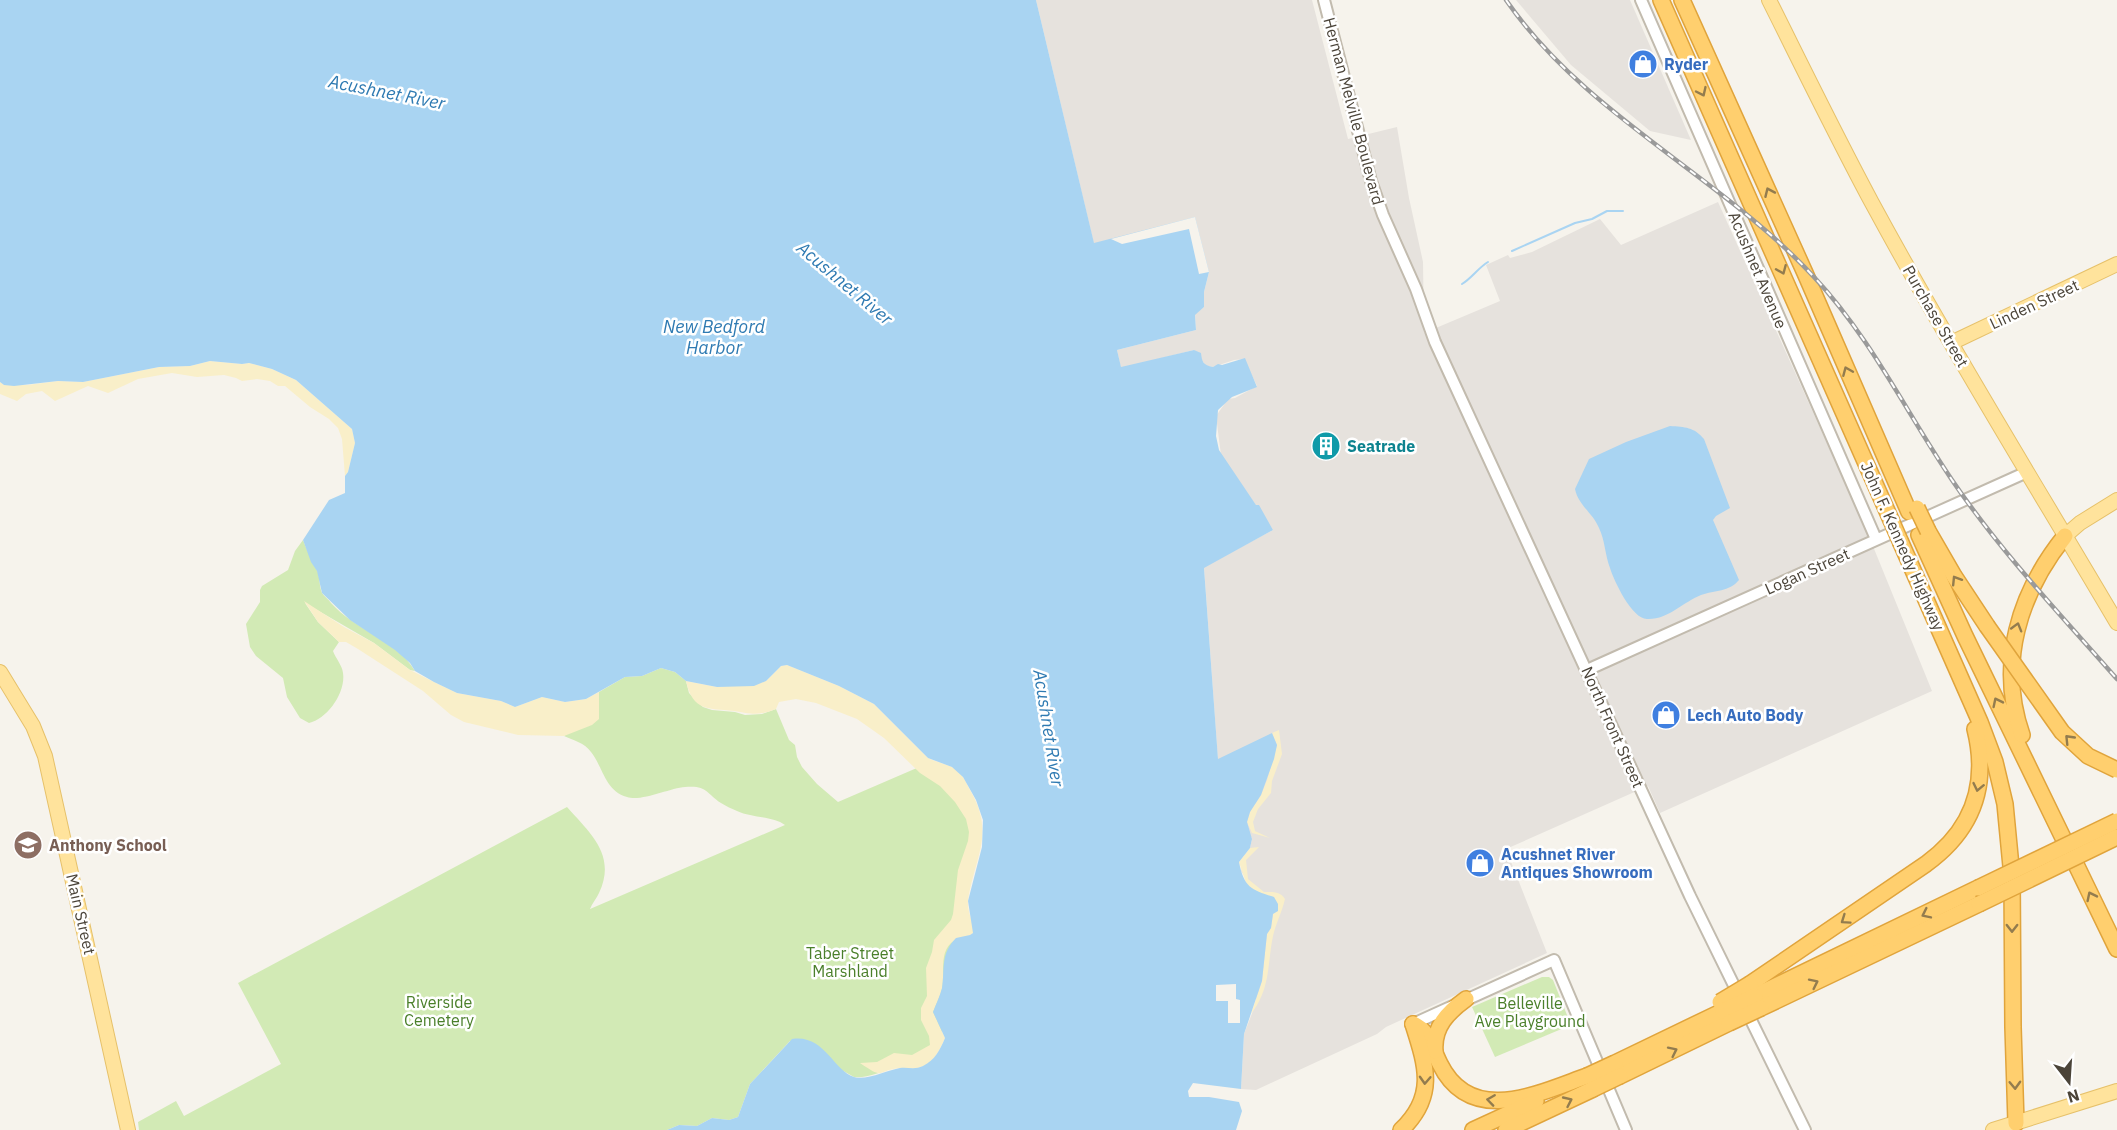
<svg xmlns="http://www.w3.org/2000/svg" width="2117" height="1130" font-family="'IBM Plex Sans',sans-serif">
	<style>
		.industrial { fill: #e6e2dd }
		.green { fill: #d2eab5 }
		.sand { fill: #f9efc9 }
		.water { fill: #a9d4f2 }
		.pier { fill: #f6f3ec }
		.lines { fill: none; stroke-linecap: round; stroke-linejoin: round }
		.stream { stroke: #a9d4f2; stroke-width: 2 }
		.minor-casing { stroke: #c2bbae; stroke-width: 14 }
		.major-casing { stroke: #e6c16a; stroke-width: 16 }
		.highway-casing { stroke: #e0a43c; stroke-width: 18 }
		.minor { stroke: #fff; stroke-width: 10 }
		.major { stroke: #ffe39c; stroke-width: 14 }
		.highway { stroke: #ffcf6e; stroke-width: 15 }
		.rail-casing { stroke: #9a9a9a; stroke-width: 4.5 }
		.rail { stroke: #fff; stroke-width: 2; stroke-dasharray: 7; stroke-linecap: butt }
		.highway-bridge-casing { stroke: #e0a43c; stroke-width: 18; stroke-linecap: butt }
		.highway-bridge { stroke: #ffcf6e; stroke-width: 15 }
		.oneway { stroke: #937c4e }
		.labels { text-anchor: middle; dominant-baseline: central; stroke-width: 5; stroke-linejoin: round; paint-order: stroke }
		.shop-label { font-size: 16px; font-weight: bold; fill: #366cbe; stroke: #fff; text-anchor: start }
		.street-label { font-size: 16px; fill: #4b4439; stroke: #fff }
		.culture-label { font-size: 16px; font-weight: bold; fill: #0d838f; stroke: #fff; text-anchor: start }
		.education-label { font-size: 16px; font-weight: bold; fill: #785e54; stroke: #fff; text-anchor: start }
		.park-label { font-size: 16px; fill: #4a7f2a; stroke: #fff }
		.water-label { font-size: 18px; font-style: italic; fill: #2e7ab2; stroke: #fff }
	</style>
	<rect width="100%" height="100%" fill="#f6f3ec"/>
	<g class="industrial">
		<polygon points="1036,0 1312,0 1348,139 1397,127 1409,198 1423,262 1424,333 1500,301 1486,265 1508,255 1510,258 1532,252 1600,219 1621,245 1718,202 1868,534 1932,691 1660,813 1648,786 1506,849 1547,953 1386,1027 1377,1034 1256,1090 1241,1089 1244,1034 1256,1003 1255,891 1241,871 1250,848 1252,839 1218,760 1204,567 1273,530 1221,455 1216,416 1228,399 1235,398 1257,386 1244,359 1234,360 1213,367 1206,366 1194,350 1121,368 1117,350 1196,330 1195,314 1204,307 1204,292 1209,272 1195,217 1094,244"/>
		<polygon points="1516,0 1630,0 1691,140 1650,131 1571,65"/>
	</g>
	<g class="green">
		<path d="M303 540C307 551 312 560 317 570 320 577 319 586 322 593 324 596 329 600 331 603 355 630 397 640 415 671L410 670 374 643 305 603 318 622 339 642 333 651C336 659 342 665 343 673 346 693 327 719 309 723L300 718 287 697 283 678 256 656 250 647 246 624 260 602V590L262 586 288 570 295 551Z"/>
		<path d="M661 668 675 672 686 681 689 693 703 707 712 710 735 712 745 715 762 714 776 709 789 740 795 745 797 757 802 767 817 784 838 802 933 761 974 808 940 1046C919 1055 875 1080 854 1077L790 1041 750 1084 738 1117 729 1120 712 1118 697 1126 679 1125 667 1130H139L138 1122 176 1101 184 1116 281 1064 238 983 567 807C590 833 617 855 599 893 597 898 592 903 590 909L785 825C773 816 752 818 737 811 732 809 726 806 721 803 706 793 707 785 685 787 670 788 641 802 627 797 605 791 603 767 591 752 585 743 573 740 564 736L598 705 599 692 625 677 642 676Z"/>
		<polygon points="1542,977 1549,977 1553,980 1571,1025 1495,1057 1472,1007"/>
	</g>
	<g class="sand">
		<polygon points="210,361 242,364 249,363 272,369 296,380 352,429 355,443 348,472 345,476 342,439 338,428 329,419 310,407 285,386 278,386 270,381 257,379 242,381 236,378 224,375 197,377 172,373 138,379 108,393 88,386 55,401 42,391 26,394 17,401 0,394 0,382 4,385 27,385 58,381 83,382 159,367 190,366"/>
		<polygon points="304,601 344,627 374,643 410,670 434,682 457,693 501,701 515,707 542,697 565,702 586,699 599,692 599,719 592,725 564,736 518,735 464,722 451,715 423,691 358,649 346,642 339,642 318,622"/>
		<path d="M787 665 839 686 874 704 928 758C936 762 946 764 954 768 962 773 966 782 970 790 996 834 974 858 968 901 967 912 974 922 973 933 967 938 957 938 951 943 939 954 945 975 942 989 940 997 936 1004 933 1012L945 1038C940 1050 933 1065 918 1068 912 1070 905 1068 899 1068 875 1071 885 1080 860 1063L877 1062 894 1053 912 1055 930 1045 929 1036 921 1020V1008L927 996 926 968 932 952 934 940 951 920 953 914 958 870 968 841 969 832 966 819 955 802 940 786 920 773 884 738 857 719 816 703 796 699 779 702 776 709C758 716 752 714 734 711 708 708 693 712 686 681L717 687 766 681 781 666Z"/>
		<polygon points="1279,730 1282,754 1272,781 1271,793 1258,809 1253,822 1255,831 1270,838 1252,833 1247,822 1250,812 1261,795 1267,780 1277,745 1272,733"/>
		<path d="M1259 847 1246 860 1248 879 1264 892C1273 892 1280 891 1285 899 1282 912 1276 923 1273 936 1267 965 1271 988 1251 1014L1262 981 1267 934 1271 928 1273 914 1255 891 1247 886 1239 862 1250 848Z"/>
	</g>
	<g class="water">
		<path d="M0 0H1036L1094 243 1195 217 1209 272 1204 292V307L1195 315 1196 330 1117 350 1121 367 1194 350 1201 353C1202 362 1203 365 1213 367L1218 364 1222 365 1245 358 1257 387 1232 397 1218 410 1216 436 1219 450 1256 505H1259L1273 530 1204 568 1218 759 1272 733 1277 745 1274 759 1261 795 1250 812 1247 822 1252 839 1250 848 1239 862C1244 888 1252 890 1274 897L1278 904V911L1273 914 1271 928 1267 934 1262 981 1244 1034 1241 1089 1193 1083 1188 1091 1189 1097H1209L1239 1102 1242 1111 1236 1130H667L679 1125 697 1126 712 1118 729 1120 738 1117 750 1084 792 1039C824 1034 833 1070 854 1077 866 1081 888 1070 900 1068 908 1067 915 1070 923 1066 935 1060 940 1050 945 1038L933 1012C936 1004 940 996 942 988 945 969 940 954 956 938L970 935 973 933 968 901 982 847 983 820 976 800 963 777 952 767 928 758 874 704 839 686 787 665 781 666 766 681 754 686 717 687 686 681 675 672 661 668 642 676 625 677 586 699 565 702 542 697 515 707 501 701 457 693 434 682 415 671 410 663 395 650 350 620 322 593 317 571 311 562 303 540 329 500 345 493V476L348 472 355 443 352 429 296 380 272 369 249 363 242 364 210 361 190 366 159 367 83 382 58 381 14 386 4 385 0 382Z"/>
		<path d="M1670 426C1685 427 1694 427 1704 439L1730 508 1716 516 1713 520 1739 580C1729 592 1715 590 1701 595 1683 602 1668 620 1647 619 1632 619 1614 581 1610 568 1605 555 1605 540 1599 528 1593 513 1578 505 1575 489L1589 459 1626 442Z"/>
	</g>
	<g class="pier">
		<polygon points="1195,217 1209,272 1199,274 1189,229 1122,244 1111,239"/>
		<polygon points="1236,984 1236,999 1240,1000 1240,1023 1228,1023 1228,1001 1216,1001 1216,985"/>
	</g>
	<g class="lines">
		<g class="stream">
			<polyline points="1512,251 1575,223 1592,219 1607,211 1623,211"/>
			<path d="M1462 284C1472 278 1478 268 1488 262"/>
		</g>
		<g class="minor-casing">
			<g id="minor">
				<polyline points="1324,0 1371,181 1383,215 1416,289 1435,342 1690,896 1805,1130"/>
				<polyline points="1641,0 1876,539"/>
				<polyline points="1587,670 2027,472"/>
				<polyline points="1413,1024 1554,960 1626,1130"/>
			</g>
		</g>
		<g class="major-casing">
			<g id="major">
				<path d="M1769 0C1803 68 1836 136 1872 203 1949 345 2035 484 2117 623"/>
				<polyline points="1951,343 2117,264"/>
				<polyline points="2065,536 2080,523 2117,500"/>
				<polyline points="0,672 33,726 45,756 128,1130"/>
				<polyline points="1993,1130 2117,1091"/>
			</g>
		</g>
		<g class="highway-casing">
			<g id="highway">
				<polyline points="1661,0 1891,520"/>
				<polyline points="1682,0 1805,273 1909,512"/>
				<polyline points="1928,531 1954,576 1987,626"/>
				<polyline points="1919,535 1965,636 2117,949"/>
				<polyline points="1901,543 1980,722 1995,762 2005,804 2012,877 2013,1027 2016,1123"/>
				<path d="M2022 735C1997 664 2019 593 2065 536"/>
				<path d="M1750 984 1926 864C1973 830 1989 785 1975 729"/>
				<polyline points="1755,996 1978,888"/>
				<polyline points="1761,1008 1979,904"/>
				<path d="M1413 1024C1430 1031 1432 1049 1440 1064 1471 1127 1539 1093 1587 1076"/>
				<path d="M1435 1051C1433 1027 1448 1012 1466 999"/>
				<polyline points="1615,1063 1723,1011"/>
				<polyline points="1620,1076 1729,1023"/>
				<path d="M1401 1130C1437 1096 1426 1065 1413 1024"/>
				<polyline points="1473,1130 1536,1101"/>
				<polyline points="1506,1130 1593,1089"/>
			</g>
		</g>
		<use href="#minor" class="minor"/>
		<use href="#major" class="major"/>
		<use href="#highway" class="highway"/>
		<g class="rail-casing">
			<path id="rail" d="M1506 0C1586 116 1721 176 1814 277 1871 338 1906 412 1952 480 2000 551 2060 614 2117 679"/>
		</g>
		<use href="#rail" class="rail"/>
		<g class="highway-bridge-casing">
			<g id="highway-bridge">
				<polyline points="1917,508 1928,531"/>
				<polyline points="1891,520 1901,543"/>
				<polyline points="1987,626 2062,732 2088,756 2117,770"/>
				<polyline points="1978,888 2117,821"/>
				<polyline points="1979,904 2117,837"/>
				<polyline points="1720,1002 1750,984"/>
				<polyline points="1723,1011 1755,996"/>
				<polyline points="1729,1023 1761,1008"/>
				<polyline points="1587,1076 1615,1063"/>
				<polyline points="1593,1089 1620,1076"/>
			</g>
		</g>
		<use href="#highway-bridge" class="highway-bridge"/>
	</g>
	<defs><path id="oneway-chevron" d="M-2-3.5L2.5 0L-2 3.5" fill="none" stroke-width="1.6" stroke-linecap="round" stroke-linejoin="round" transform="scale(1.5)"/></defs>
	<g class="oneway">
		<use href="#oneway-chevron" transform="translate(1702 92) rotate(65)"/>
		<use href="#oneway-chevron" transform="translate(1769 192) rotate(-114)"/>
		<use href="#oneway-chevron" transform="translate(1782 270) rotate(67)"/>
		<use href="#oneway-chevron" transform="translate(1847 371) rotate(-113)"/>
		<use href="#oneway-chevron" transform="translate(1956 580) rotate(-122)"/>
		<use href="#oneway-chevron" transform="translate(2017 627) rotate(-74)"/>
		<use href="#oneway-chevron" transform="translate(1997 702) rotate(-116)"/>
		<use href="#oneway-chevron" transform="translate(2069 739) rotate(-134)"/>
		<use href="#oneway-chevron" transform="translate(1978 787) rotate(102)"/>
		<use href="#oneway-chevron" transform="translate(2091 896) rotate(-116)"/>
		<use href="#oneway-chevron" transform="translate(1926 914) rotate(154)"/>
		<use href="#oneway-chevron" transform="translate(1845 920) rotate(145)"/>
		<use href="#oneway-chevron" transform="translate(2012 928) rotate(90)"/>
		<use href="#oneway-chevron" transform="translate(1814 983) rotate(-26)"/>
		<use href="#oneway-chevron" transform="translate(1673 1051) rotate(-26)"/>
		<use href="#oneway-chevron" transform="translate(1425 1080) rotate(93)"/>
		<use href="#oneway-chevron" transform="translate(2015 1085) rotate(88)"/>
		<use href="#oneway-chevron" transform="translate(1491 1100) rotate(-172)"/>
		<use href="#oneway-chevron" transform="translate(1568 1101) rotate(-25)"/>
	</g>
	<defs>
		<g id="shop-disc" transform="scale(1.5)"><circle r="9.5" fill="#3f7fe0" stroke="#fff"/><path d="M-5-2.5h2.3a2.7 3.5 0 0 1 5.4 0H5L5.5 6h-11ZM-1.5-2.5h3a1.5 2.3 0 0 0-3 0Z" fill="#fff"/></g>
		<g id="building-disc" transform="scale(1.5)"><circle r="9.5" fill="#0f9aa8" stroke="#fff"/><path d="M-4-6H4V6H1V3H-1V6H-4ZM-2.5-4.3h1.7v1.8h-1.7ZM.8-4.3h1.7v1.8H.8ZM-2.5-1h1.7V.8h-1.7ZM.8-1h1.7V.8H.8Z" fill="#fff"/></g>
		<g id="school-disc" transform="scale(1.5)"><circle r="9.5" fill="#8d6e63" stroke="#fff"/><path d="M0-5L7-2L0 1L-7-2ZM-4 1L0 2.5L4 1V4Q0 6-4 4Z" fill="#fff"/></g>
	</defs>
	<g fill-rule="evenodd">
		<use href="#shop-disc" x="1643" y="64"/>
		<use href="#building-disc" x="1326" y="446"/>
		<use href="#shop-disc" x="1666" y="715"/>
		<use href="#school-disc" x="28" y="845"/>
		<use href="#shop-disc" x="1480" y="863"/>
	</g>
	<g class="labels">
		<g class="shop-label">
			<text x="1664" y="64">Ryder</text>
			<text x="1687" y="715">Lech Auto Body</text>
			<text x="1501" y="854">Acushnet River<tspan x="1501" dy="18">Antiques Showroom</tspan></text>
		</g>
		<g class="street-label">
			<text transform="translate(1354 111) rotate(75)">Herman Melville Boulevard</text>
			<text transform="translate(1758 270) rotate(67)">Acushnet Avenue</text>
			<text transform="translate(2034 304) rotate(-25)">Linden Street</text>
			<text transform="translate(1936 316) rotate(60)">Purchase Street</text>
			<text transform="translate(1903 546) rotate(66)">John F. Kennedy Highway</text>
			<text transform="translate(1807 571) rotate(-24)">Logan Street</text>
			<text transform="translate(1613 727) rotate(66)">North Front Street</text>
			<text transform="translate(81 914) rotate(77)">Main Street</text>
		</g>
		<g class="culture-label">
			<text x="1347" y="446">Seatrade</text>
		</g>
		<g class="education-label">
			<text x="49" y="845">Anthony School</text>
		</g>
		<g class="park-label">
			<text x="850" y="953">Taber Street<tspan x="850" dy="18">Marshland</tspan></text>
			<text x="439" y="1002">Riverside<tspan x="439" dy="18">Cemetery</tspan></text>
			<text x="1530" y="1003">Belleville<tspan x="1530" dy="18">Ave Playground</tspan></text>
		</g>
		<g class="water-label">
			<text transform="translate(387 92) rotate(11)">Acushnet River</text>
			<text transform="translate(845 283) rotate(40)">Acushnet River</text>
			<text x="714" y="326">New Bedford<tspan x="714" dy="21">Harbor</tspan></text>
			<text transform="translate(1049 728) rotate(81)">Acushnet River</text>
		</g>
	</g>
	<g transform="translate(2069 1082) rotate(163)" stroke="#ffffff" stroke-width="4.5" paint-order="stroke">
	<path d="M0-4.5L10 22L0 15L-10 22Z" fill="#4b4439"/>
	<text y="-9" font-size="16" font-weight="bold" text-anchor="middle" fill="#4b4439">N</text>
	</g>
</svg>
